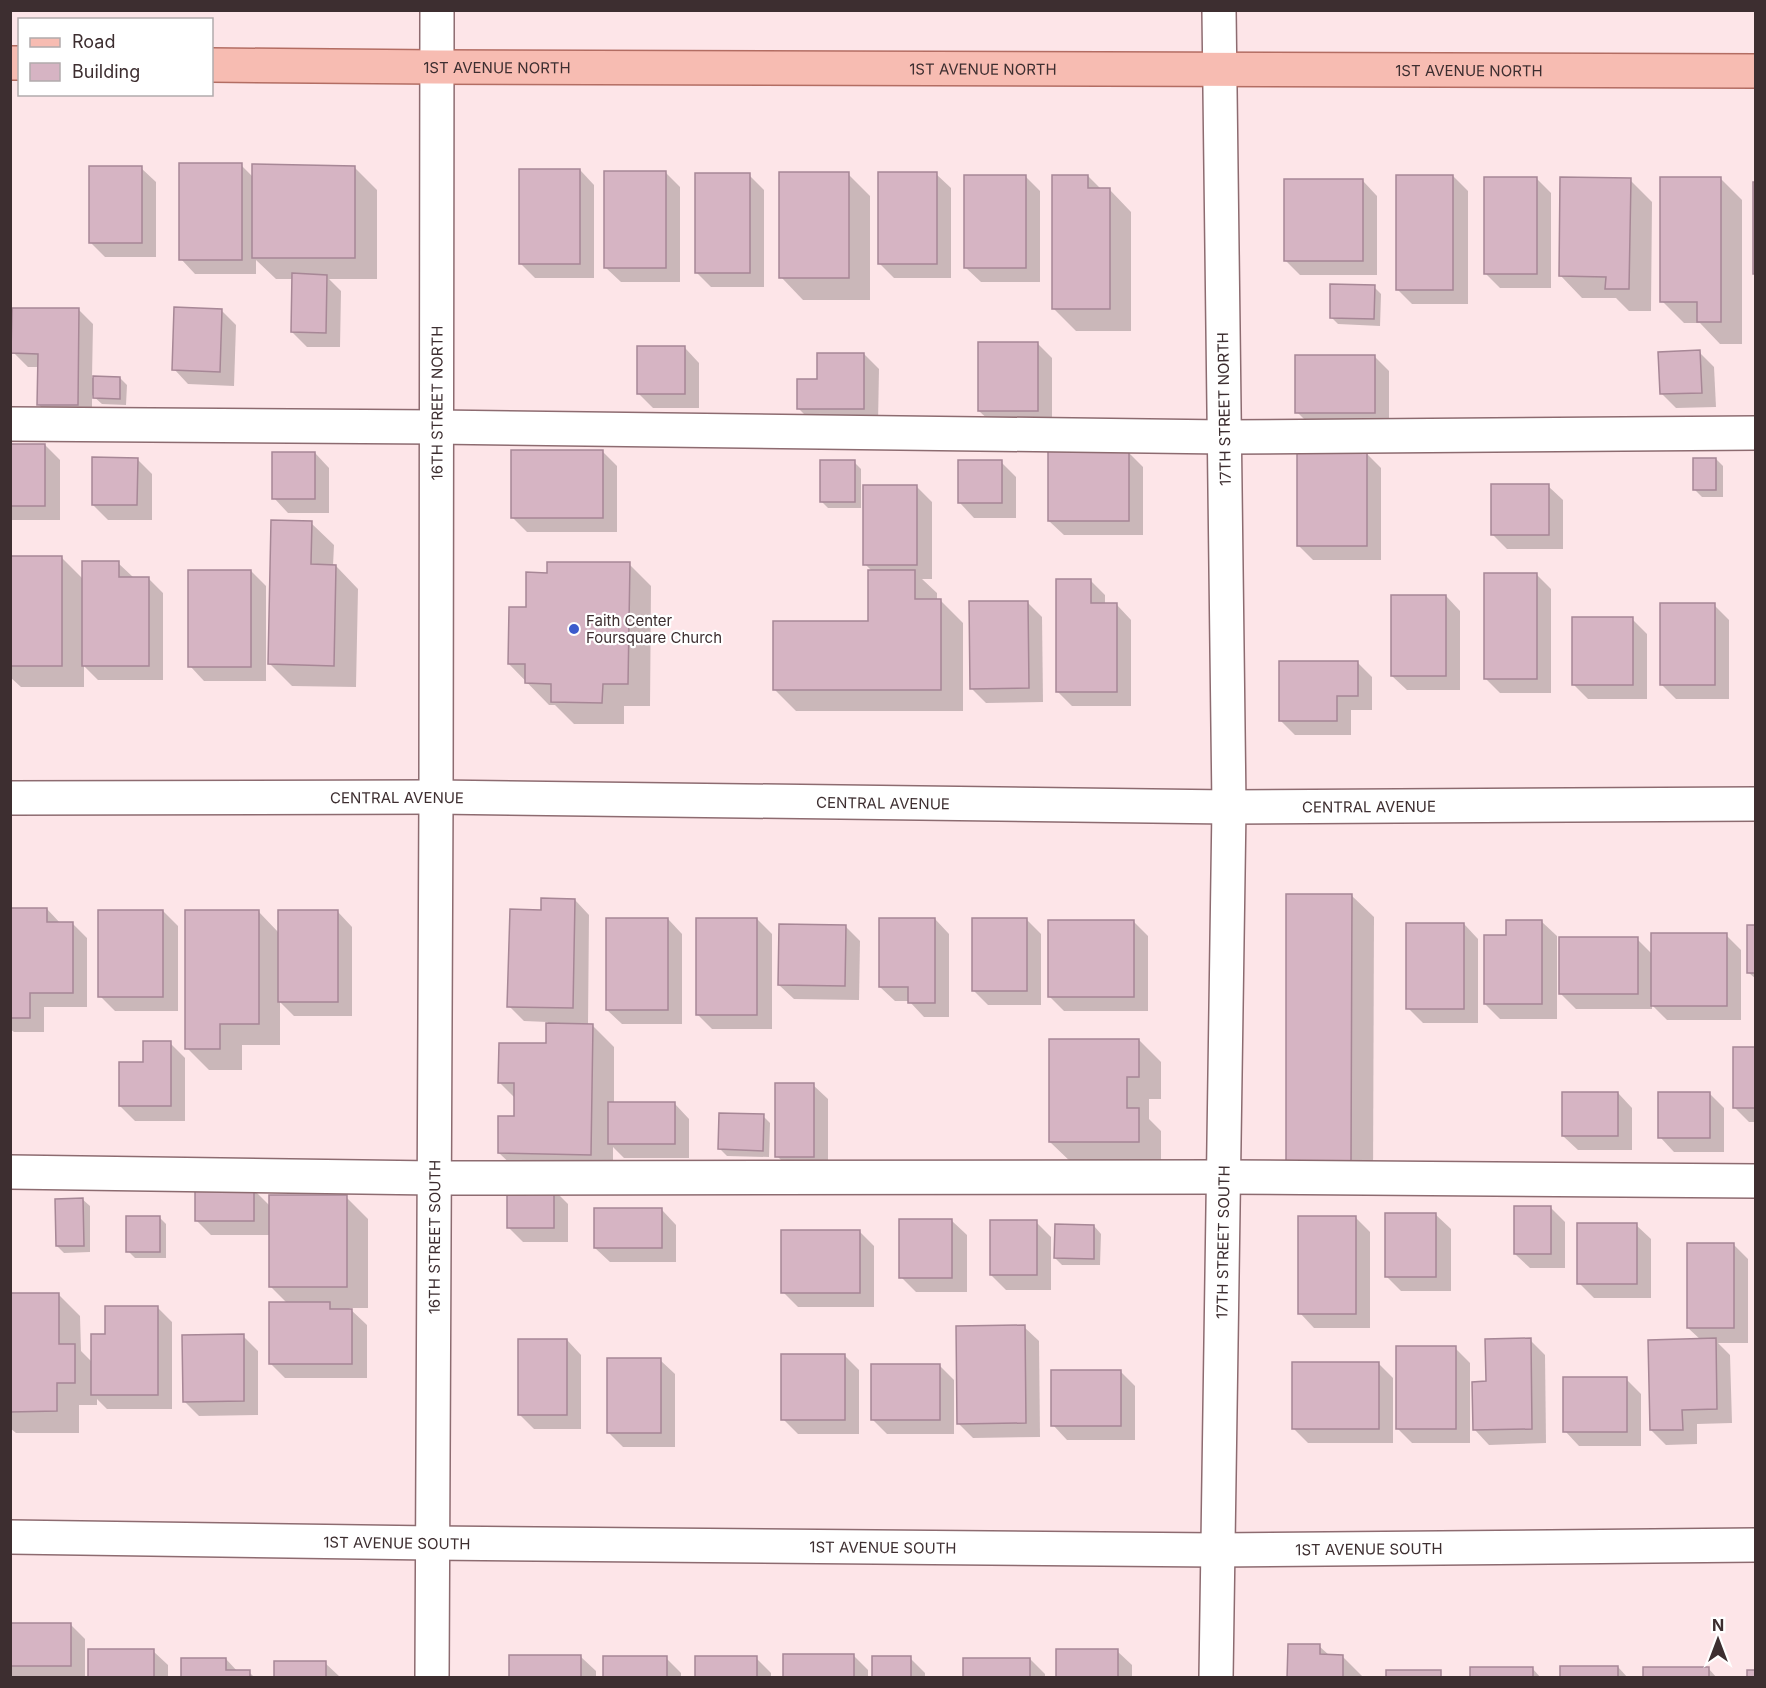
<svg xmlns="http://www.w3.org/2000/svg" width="1766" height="1688" font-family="Inter,sans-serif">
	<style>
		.shadow { fill: #0003 }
		.building { fill: #d6b4c3; stroke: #a78796; stroke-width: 1.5 }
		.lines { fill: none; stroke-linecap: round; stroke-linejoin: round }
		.minor-casing { stroke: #8d6b70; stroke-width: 36 }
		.major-casing { stroke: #b36d63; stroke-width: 36 }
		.minor { stroke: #fff; stroke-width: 33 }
		.major { stroke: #f7bcb2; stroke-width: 33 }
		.poi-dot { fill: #3b5acc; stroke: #fff; stroke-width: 2 }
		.labels { text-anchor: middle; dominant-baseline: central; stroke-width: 4.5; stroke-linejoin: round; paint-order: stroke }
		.street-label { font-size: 15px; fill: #3d2e30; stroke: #fff }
		.poi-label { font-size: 15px; fill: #3d2e30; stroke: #fff; text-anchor: start }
	</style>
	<rect width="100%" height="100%" fill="#fde5e8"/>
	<g class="shadow">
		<polygon points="241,165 253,177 355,168 377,190 377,279 329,279 341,291 340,347 307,347 292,332 294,279 276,279 256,260 256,274 195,274 181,259"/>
		<polygon points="141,168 156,182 156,257 105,257 90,242"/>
		<polygon points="580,170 594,185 594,278 535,278 520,263"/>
		<polygon points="665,172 680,187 680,282 621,282 606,268"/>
		<polygon points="848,174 870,196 870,300 803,300 781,277"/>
		<polygon points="936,174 951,188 951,278 894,278 879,263"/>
		<polygon points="749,175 764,190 764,287 711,287 696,272"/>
		<polygon points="1025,176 1040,191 1040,282 981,282 966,268"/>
		<polygon points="1088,176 1101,189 1109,189 1131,212 1131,331 1076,331 1054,309"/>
		<polygon points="1453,176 1468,191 1468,304 1412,304 1397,289"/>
		<polygon points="1536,178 1551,193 1551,288 1500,288 1485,273"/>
		<polygon points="1720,178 1742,200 1742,344 1720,344 1700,323 1684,323 1662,301"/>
		<polygon points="1630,180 1652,202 1651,311 1629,311 1616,298 1582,298 1560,275"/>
		<polygon points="1363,181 1377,196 1377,275 1300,275 1285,260"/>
		<polygon points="1374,287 1381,294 1380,326 1338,324 1331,317"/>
		<polygon points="78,309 93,324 92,378 120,378 127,385 126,405 102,404 92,395 92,419 54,419 39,405 39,367 28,367 13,352"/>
		<polygon points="221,310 236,325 234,386 188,384 174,369"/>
		<polygon points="1037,343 1052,358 1052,425 994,425 979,411"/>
		<polygon points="685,348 699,363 699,408 653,408 638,393"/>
		<polygon points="1699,352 1714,367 1716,407 1676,408 1661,393"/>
		<polygon points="864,354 879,369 878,423 813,423 798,408 818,381"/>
		<polygon points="1374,356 1389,371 1389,427 1312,427 1297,412"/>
		<polygon points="10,445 45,445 60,460 60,520 10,520"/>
		<polygon points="602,451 617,466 617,532 527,532 512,517"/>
		<polygon points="315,453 329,468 329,513 288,513 274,498"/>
		<polygon points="1129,453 1143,467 1143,535 1064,535 1049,521"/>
		<polygon points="1366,453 1381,468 1381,560 1313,560 1298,545"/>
		<polygon points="137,459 152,474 152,520 108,520 93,505"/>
		<polygon points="1716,459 1723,466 1723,497 1702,497 1695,490"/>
		<polygon points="854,462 861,469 861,508 828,508 821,501"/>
		<polygon points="1001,462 1016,477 1016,518 974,518 960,503"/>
		<polygon points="1548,486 1563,500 1563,549 1507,549 1492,534"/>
		<polygon points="917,487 932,502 932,579 922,579 937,593 937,601 941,601 963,623 963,711 796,711 774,689 869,623 872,571 865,564"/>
		<polygon points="311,523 334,545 333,566 336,566 358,589 356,687 292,686 270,664"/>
		<polygon points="10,558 62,558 83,579 118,563 133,577 148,578 163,593 163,680 98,680 84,666 84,687 21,687 10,677"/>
		<polygon points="629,564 651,586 650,706 624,706 624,724 574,724 555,705 549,705 509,664 527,609 548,574"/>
		<polygon points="251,571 266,586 266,681 204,681 190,666"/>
		<polygon points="1536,574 1551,589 1551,693 1500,693 1485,678"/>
		<polygon points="1090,580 1105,595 1105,605 1117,605 1131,620 1131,706 1072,706 1057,691"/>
		<polygon points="1446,596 1460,611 1460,690 1407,690 1392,676"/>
		<polygon points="1027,602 1042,617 1043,702 986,703 971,688"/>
		<polygon points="1714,605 1729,620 1729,699 1676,699 1661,684"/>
		<polygon points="1632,619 1647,634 1647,699 1588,699 1573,684"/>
		<polygon points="1358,663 1372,677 1372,710 1351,710 1351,735 1295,735 1280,720"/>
		<polygon points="1351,895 1374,917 1373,1186 1309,1186"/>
		<polygon points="575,900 589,915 588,1025 592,1025 614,1047 614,1104 675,1104 689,1119 689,1158 624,1158 613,1147 613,1176 522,1175 499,1153 515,1117 515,1098 500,1083 547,1045 548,1022 524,1021 509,1006 542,911"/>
		<polygon points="10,909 47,909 61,924 73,924 87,938 87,1007 44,1007 44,1032 14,1032 10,1029"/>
		<polygon points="163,911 178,926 178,1011 115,1011 100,996"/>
		<polygon points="258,911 279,933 338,912 352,927 352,1016 294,1016 280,1002 280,1045 242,1045 242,1070 209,1070 187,1048"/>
		<polygon points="668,919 682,934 682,1024 622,1024 607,1010"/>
		<polygon points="757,919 772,934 772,1029 712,1029 697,1014"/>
		<polygon points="935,919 949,934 949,1017 924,1017 909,1001 895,1001 880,987"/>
		<polygon points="1026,919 1041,934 1041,1005 988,1005 973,990"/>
		<polygon points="1134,922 1148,936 1148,1011 1064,1011 1049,996"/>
		<polygon points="1542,922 1557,936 1557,1019 1500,1019 1485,1004 1508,936"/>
		<polygon points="1464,924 1478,939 1478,1023 1423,1023 1408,1008"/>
		<polygon points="845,926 860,941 859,1000 794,999 779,985"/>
		<polygon points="1756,926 1756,979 1749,973"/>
		<polygon points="1726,935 1741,950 1741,1020 1667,1020 1652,1005 1652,1009 1576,1009 1561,994 1637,939 1653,955"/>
		<polygon points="1139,1040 1161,1062 1161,1099 1149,1099 1149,1119 1161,1131 1161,1164 1073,1164 1050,1142"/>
		<polygon points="170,1043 185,1058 185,1121 135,1121 120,1106 145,1064"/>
		<polygon points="1756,1049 1756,1122 1749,1122 1734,1107"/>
		<polygon points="813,1085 828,1099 828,1171 792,1171 777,1156"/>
		<polygon points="1618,1093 1632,1108 1632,1150 1578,1150 1563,1136"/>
		<polygon points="1709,1093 1724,1108 1724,1152 1674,1152 1660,1137"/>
		<polygon points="763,1116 770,1123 769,1157 727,1156 720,1149"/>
		<polygon points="253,1189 270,1206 346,1197 368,1219 368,1308 349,1308 367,1325 367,1378 285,1378 270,1363 287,1303 270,1286 270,1235 211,1235 196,1220"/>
		<polygon points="553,1189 568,1204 568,1242 523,1242 508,1227"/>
		<polygon points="82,1199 90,1206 90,1252 64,1253 57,1246"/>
		<polygon points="1550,1207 1565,1222 1565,1268 1530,1268 1515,1254"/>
		<polygon points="662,1210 676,1225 676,1262 610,1262 595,1248"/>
		<polygon points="1436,1215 1451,1229 1451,1291 1401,1291 1386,1276"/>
		<polygon points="159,1217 166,1224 166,1258 135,1258 128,1251"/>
		<polygon points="1355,1217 1370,1232 1370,1328 1314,1328 1300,1313"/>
		<polygon points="952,1221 967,1235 967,1292 916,1292 901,1277"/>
		<polygon points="1036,1222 1051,1237 1051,1290 1006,1290 991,1275"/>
		<polygon points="1636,1225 1651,1239 1651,1298 1594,1298 1579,1283"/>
		<polygon points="1094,1226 1101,1234 1100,1265 1062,1265 1055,1258"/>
		<polygon points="859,1231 874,1246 874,1307 798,1307 783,1292"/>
		<polygon points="1733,1244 1748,1259 1748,1343 1718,1343 1730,1355 1732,1423 1697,1424 1697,1444 1666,1445 1651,1430 1701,1340 1688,1328"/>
		<polygon points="10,1294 58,1294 80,1316 81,1351 93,1363 106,1335 157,1307 172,1322 172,1409 107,1409 97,1399 97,1405 79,1405 79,1433 16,1433 10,1428"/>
		<polygon points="1024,1327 1039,1341 1040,1437 973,1438 958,1423"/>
		<polygon points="243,1336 258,1351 258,1415 199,1416 184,1401"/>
		<polygon points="567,1340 581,1355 581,1429 534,1429 519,1414"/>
		<polygon points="1530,1340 1545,1355 1546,1443 1489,1445 1475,1430 1488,1383"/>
		<polygon points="1455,1348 1470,1363 1470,1443 1412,1443 1397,1428"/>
		<polygon points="844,1355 859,1370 859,1434 798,1434 783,1419"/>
		<polygon points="660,1360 675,1374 675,1447 623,1447 608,1432"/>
		<polygon points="1378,1363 1393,1378 1393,1443 1308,1443 1293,1428"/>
		<polygon points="940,1366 954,1380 954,1434 887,1434 872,1419"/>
		<polygon points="1121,1372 1135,1386 1135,1440 1067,1440 1053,1425"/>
		<polygon points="1626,1379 1641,1394 1641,1446 1579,1446 1565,1431"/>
		<polygon points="10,1624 70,1624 85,1639 85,1678 10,1678"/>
		<polygon points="1319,1646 1330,1656 1343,1657 1364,1678 1289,1678"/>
		<polygon points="153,1651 168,1665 168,1678 89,1678"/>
		<polygon points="1117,1651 1132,1665 1132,1678 1058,1678"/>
		<polygon points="853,1655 868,1670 868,1678 784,1678"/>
		<polygon points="581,1657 596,1671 596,1678 511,1678"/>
		<polygon points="666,1658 681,1673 681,1678 605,1678"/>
		<polygon points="756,1658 771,1673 771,1678 697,1678"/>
		<polygon points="910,1658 925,1673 925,1678 873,1678"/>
		<polygon points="226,1659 238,1672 249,1672 255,1678 183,1678"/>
		<polygon points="1030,1659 1045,1674 1045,1678 965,1678"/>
		<polygon points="325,1663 340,1677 276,1678"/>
		<polygon points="1618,1667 1628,1678 1562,1678"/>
		<polygon points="1532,1668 1541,1678 1472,1678"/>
		<polygon points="1708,1668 1717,1678 1644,1678"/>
	</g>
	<g class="building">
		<rect x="179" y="163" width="63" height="97"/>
		<polygon points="252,164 355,166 355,258 252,258"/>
		<rect x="89" y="166" width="53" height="77"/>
		<rect x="519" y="169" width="61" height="95"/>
		<rect x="604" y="171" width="62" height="97"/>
		<rect x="779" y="172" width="70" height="106"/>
		<rect x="878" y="172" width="59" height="92"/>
		<rect x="695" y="173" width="55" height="100"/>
		<rect x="964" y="175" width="62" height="93"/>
		<polygon points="1052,175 1088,175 1088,188 1110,188 1110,309 1052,309"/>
		<rect x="1396" y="175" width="57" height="115"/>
		<rect x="1484" y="177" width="53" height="97"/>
		<polygon points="1560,177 1631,178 1629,289 1605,289 1606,277 1559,276"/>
		<polygon points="1660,177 1721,177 1721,322 1697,322 1697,302 1660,302"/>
		<rect x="1284" y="179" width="79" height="82"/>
		<rect x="1753" y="182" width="3" height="92"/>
		<polygon points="292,273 327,275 326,333 291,332"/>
		<polygon points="1330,284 1375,285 1374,319 1330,318"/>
		<polygon points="174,307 222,309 220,372 172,370"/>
		<polygon points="12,308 79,308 78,405 37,405 38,354 11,353"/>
		<rect x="978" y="342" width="60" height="69"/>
		<rect x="637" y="346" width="48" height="48"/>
		<polygon points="1700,350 1702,393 1660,394 1658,352"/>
		<polygon points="817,353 864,353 864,409 797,409 797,379 817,379"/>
		<rect x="1295" y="355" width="80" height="58"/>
		<polygon points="93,376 120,377 120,399 93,398"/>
		<rect x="10" y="444" width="35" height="62"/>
		<rect x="511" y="450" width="92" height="68"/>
		<rect x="1048" y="451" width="81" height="70"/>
		<rect x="272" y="452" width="43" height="47"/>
		<rect x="1297" y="452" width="70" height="94"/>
		<polygon points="92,457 138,458 137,505 92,505"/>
		<rect x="1693" y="458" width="23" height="32"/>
		<rect x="820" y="460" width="35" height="42"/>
		<rect x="958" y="460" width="44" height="43"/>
		<rect x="1491" y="484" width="58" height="51"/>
		<rect x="863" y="485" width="54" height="80"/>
		<polygon points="271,520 312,521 311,564 336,565 334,666 268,664"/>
		<rect x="10" y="556" width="52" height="110"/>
		<polygon points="82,561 119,561 119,577 149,577 149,666 82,666"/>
		<polygon points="547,562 630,562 628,684 603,684 602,703 551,702 551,684 525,683 525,664 508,664 509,607 526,607 526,572 547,573"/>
		<rect x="188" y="570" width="63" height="97"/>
		<polygon points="868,570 915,570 915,599 941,599 941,690 773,690 773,621 868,621"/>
		<rect x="1484" y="573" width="53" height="106"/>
		<polygon points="1056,579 1091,579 1091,603 1117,603 1117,692 1056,692"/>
		<rect x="1391" y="595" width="55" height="81"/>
		<polygon points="969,601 1028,601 1029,688 970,689"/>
		<rect x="1660" y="603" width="55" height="82"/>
		<rect x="1572" y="617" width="61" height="68"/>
		<polygon points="1279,661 1358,661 1358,696 1337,696 1337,721 1279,721"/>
		<polygon points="1286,894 1352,894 1351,1164 1286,1164"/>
		<polygon points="541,898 575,899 573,1008 507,1007 510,909 541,910"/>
		<polygon points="10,908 47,908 47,922 73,922 73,993 30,993 30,1018 10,1018"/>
		<rect x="98" y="910" width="65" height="87"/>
		<polygon points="185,910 259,910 259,1024 220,1024 220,1049 185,1049"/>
		<rect x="278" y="910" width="60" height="92"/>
		<rect x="606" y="918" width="62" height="92"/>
		<rect x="696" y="918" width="61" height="97"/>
		<polygon points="879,918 935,918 935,1003 908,1003 908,987 879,987"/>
		<rect x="972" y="918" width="55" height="73"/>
		<rect x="1048" y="920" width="86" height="77"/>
		<polygon points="1506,920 1542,920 1542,1004 1484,1004 1484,935 1506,935"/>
		<rect x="1406" y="923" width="58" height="86"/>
		<polygon points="779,924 846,925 845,986 778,985"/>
		<rect x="1747" y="925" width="9" height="48"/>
		<rect x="1651" y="933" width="76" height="73"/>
		<rect x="1559" y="937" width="79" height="57"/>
		<polygon points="546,1023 593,1024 591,1155 498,1153 498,1116 514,1116 514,1083 498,1083 499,1043 546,1043"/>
		<polygon points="1049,1039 1139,1039 1139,1077 1127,1077 1127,1108 1139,1108 1139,1142 1049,1142"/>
		<polygon points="143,1041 171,1041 171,1106 119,1106 119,1062 143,1062"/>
		<rect x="1733" y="1047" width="23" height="61"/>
		<rect x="775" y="1083" width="39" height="74"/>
		<rect x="1562" y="1092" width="56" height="44"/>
		<rect x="1658" y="1092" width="52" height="46"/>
		<rect x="608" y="1102" width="67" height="42"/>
		<polygon points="719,1113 764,1114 763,1151 718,1149"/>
		<rect x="195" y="1188" width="59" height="33"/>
		<rect x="507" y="1188" width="47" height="40"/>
		<rect x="269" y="1195" width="78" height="92"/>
		<polygon points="83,1198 84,1246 56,1246 55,1199"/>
		<rect x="1514" y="1206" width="37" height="48"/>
		<rect x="594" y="1208" width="68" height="40"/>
		<rect x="1385" y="1213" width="51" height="64"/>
		<rect x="126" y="1216" width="34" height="36"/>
		<rect x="1298" y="1216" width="58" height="98"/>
		<rect x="899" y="1219" width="53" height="59"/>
		<rect x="990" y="1220" width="47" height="55"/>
		<rect x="1577" y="1223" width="60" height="61"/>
		<polygon points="1055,1224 1094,1225 1094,1259 1054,1258"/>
		<rect x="781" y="1230" width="79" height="63"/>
		<rect x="1687" y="1243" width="47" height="85"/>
		<polygon points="10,1293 59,1293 59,1344 75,1344 75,1383 57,1383 57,1411 10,1412"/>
		<polygon points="269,1302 330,1302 330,1309 352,1309 352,1364 269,1364"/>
		<polygon points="105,1306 158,1306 158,1395 91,1395 91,1334 105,1334"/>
		<polygon points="1025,1325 1026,1423 957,1424 956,1326"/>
		<polygon points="244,1334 244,1401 183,1402 182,1335"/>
		<polygon points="1531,1338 1532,1429 1473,1430 1472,1382 1486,1381 1485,1339"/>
		<polygon points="1716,1338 1717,1409 1682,1410 1683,1430 1650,1430 1648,1340"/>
		<rect x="518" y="1339" width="49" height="76"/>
		<rect x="1396" y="1346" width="60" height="83"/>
		<rect x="781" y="1354" width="64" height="66"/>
		<rect x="607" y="1358" width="54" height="75"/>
		<rect x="1292" y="1362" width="87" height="67"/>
		<rect x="871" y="1364" width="69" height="56"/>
		<rect x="1051" y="1370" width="70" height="56"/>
		<rect x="1563" y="1377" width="64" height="55"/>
		<rect x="10" y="1623" width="61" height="43"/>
		<polygon points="1288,1644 1320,1644 1320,1654 1343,1655 1343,1678 1287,1678"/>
		<rect x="88" y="1649" width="66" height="29"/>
		<rect x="1056" y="1649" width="62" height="29"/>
		<rect x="783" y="1654" width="71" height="24"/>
		<rect x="509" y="1655" width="72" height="23"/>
		<rect x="603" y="1656" width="64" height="22"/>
		<rect x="695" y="1656" width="62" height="22"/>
		<rect x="872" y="1656" width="39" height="22"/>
		<polygon points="181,1658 226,1658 226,1670 250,1670 250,1678 181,1678"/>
		<rect x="963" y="1658" width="67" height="20"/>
		<rect x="274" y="1661" width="52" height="17"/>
		<rect x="1560" y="1666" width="58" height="12"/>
		<rect x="1470" y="1667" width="63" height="11"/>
		<rect x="1643" y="1667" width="66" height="11"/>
		<rect x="1386" y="1670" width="55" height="8"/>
		<rect x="1747" y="1670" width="9" height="8"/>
	</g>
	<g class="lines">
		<g class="minor-casing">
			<g id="minor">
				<polyline points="10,424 436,427 1224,437 1756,433"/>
				<path id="s1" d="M10 798 436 797 1229 807 1756 804"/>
				<polyline points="10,1172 434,1178 1223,1177 1756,1181"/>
				<path id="s2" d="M10 1537 432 1543 1217 1550 1756 1545"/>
				<path id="s3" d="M432 1678 436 797 437 10"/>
				<path id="s4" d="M1216 1678 1229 807 1219 10"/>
			</g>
		</g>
		<g class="major-casing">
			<g id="major">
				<polyline points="10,63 20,63"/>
				<path id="s5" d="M212 65 436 67 1756 71"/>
			</g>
		</g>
		<use href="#minor" class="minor"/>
		<use href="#major" class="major"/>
	</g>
	<circle class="poi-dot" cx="574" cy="629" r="6"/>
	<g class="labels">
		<g class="street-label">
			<text stroke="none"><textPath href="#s5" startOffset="285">1ST AVENUE NORTH</textPath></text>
			<text stroke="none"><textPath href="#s5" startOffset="771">1ST AVENUE NORTH</textPath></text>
			<text stroke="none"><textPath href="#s5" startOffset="1257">1ST AVENUE NORTH</textPath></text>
			<text stroke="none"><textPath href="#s3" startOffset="1275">16TH STREET NORTH</textPath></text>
			<text transform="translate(1224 409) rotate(-91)">17TH STREET NORTH</text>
			<text stroke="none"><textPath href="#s1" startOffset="387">CENTRAL AVENUE</textPath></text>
			<text stroke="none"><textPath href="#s1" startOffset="873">CENTRAL AVENUE</textPath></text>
			<text stroke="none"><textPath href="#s1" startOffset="1359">CENTRAL AVENUE</textPath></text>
			<text stroke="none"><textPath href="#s3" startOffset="441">16TH STREET SOUTH</textPath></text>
			<text stroke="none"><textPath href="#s4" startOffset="436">17TH STREET SOUTH</textPath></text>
			<text stroke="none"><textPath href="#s2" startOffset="387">1ST AVENUE SOUTH</textPath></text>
			<text stroke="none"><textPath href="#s2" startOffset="873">1ST AVENUE SOUTH</textPath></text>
			<text stroke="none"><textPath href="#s2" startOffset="1359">1ST AVENUE SOUTH</textPath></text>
		</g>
		<g class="poi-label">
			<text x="586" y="620">Faith Center<tspan x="586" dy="17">Foursquare Church</tspan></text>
		</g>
	</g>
	<rect width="1766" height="1688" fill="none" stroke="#3d2e30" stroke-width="24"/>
	<rect x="18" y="18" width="195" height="78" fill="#ffffff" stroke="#b1abac" stroke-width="1.5"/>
	<rect x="30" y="38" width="30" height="9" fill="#f7bcb2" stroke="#b1abac" stroke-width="1.5"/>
	<text x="72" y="48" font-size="18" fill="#3d2e30">Road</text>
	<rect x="30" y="63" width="30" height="18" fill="#d6b4c3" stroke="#b1abac" stroke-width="1.5"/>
	<text x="72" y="78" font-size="18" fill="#3d2e30">Building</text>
	<g transform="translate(1718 1640)" stroke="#ffffff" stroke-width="4.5" paint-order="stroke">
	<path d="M0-4.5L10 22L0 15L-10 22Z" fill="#3d2e30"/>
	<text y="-9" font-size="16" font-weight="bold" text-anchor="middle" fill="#3d2e30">N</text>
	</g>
</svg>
